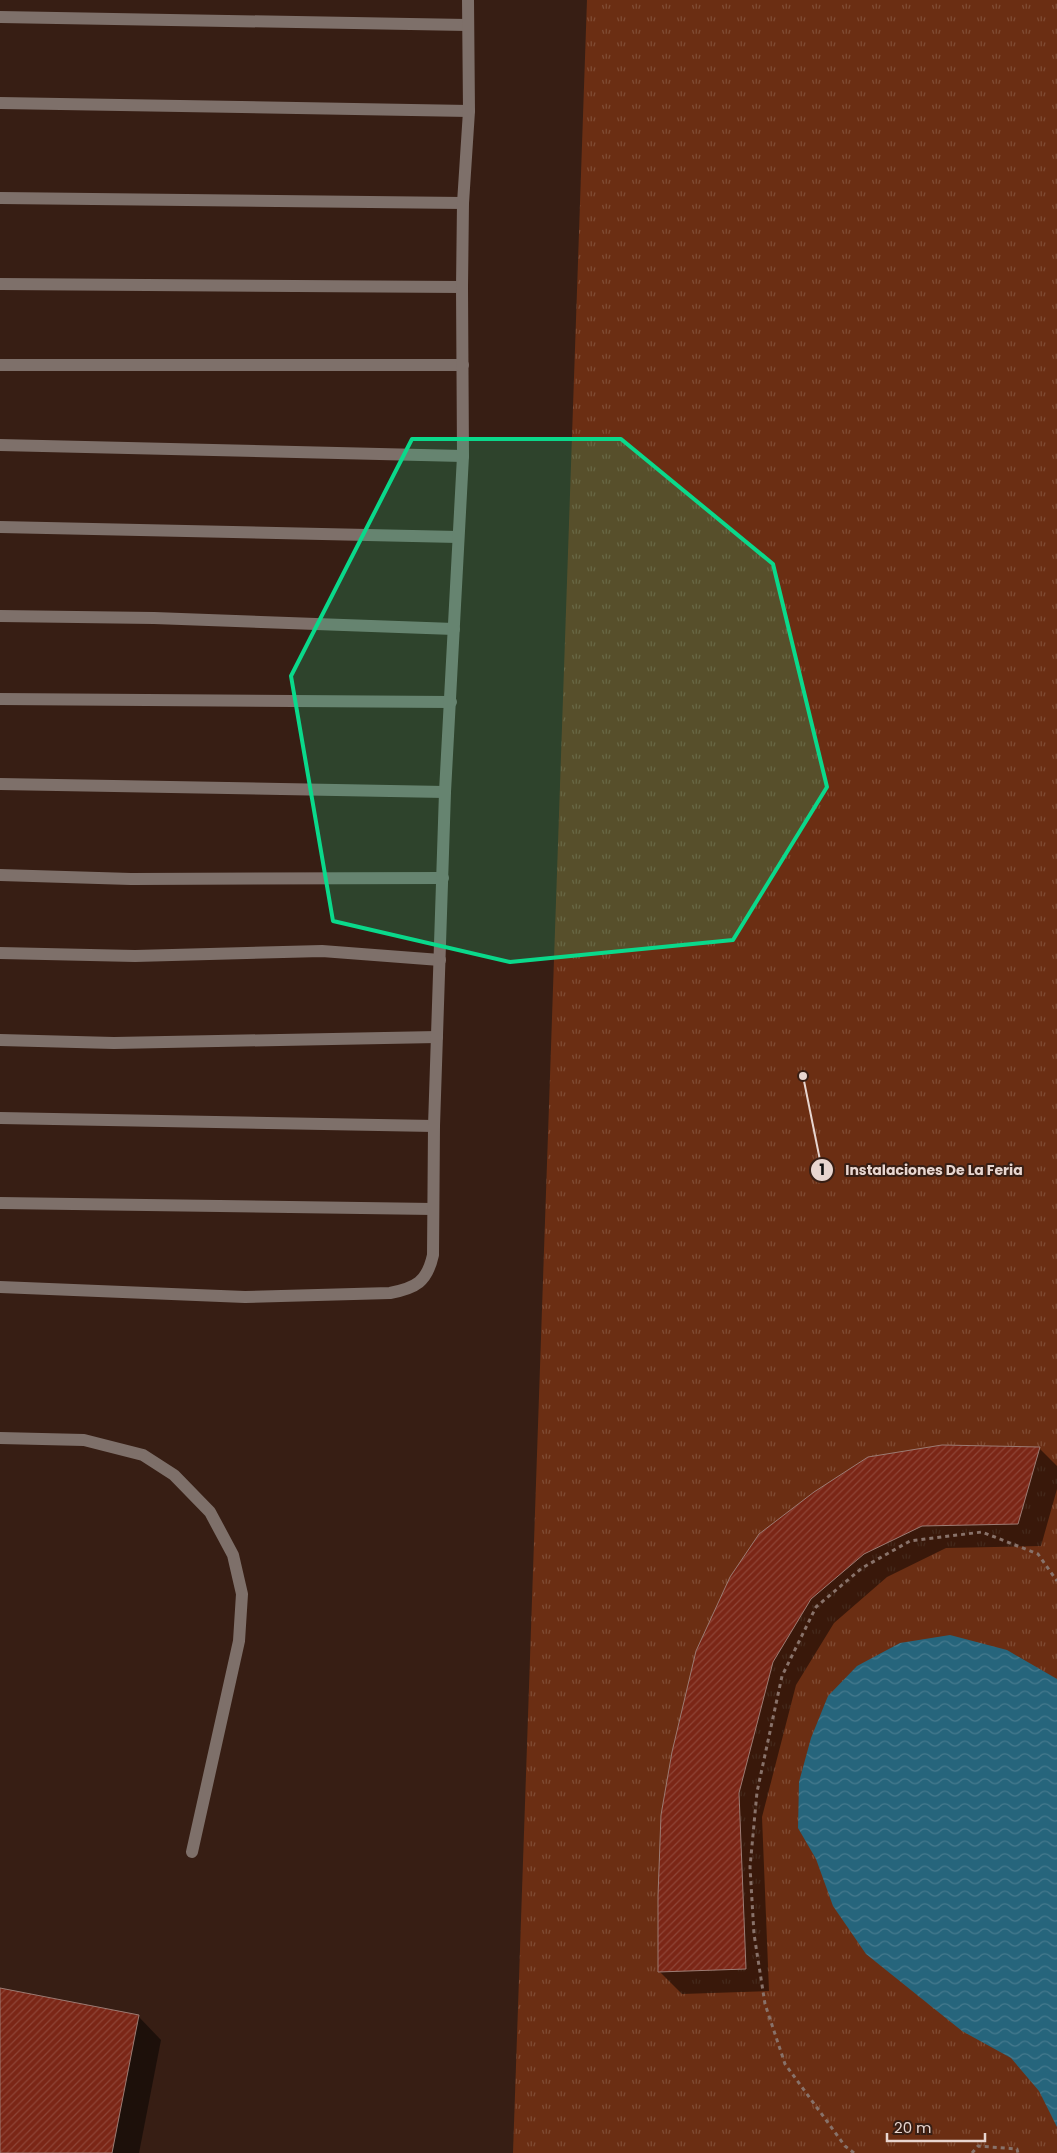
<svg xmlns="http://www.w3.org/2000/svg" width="1057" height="2153" font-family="Poppins,sans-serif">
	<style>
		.grass { fill: url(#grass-tufts) }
		.water { fill: url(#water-waves) }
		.shadow { fill: #0007 }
		.building { fill: url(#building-hatch); stroke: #9c7b73 }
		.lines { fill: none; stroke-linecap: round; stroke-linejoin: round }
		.path { stroke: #88726a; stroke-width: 3; stroke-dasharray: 4 4; stroke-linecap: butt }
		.minor { stroke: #7e706a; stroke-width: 12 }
		.marked { fill: #0ad98b; fill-opacity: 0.2; stroke: #0ad98b; stroke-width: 4; stroke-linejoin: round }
		.leader { fill: none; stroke: #e8d6d0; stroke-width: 2 }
		.callout-dot { fill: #e8d6d0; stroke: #371e14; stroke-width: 2 }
		.mark-label { font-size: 15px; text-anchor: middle; font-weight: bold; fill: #111 }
		.callout-label { font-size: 14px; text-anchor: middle; font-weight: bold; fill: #e8d6d0; stroke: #371e14; stroke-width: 4; stroke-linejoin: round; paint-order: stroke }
	</style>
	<defs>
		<pattern id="grass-tufts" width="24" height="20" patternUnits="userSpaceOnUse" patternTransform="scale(1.25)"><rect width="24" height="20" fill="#6b2e13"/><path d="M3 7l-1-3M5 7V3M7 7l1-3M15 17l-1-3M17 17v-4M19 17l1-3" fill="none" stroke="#804c34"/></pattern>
		<pattern id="water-waves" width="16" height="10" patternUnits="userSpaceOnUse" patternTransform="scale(1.25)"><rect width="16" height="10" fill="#26657c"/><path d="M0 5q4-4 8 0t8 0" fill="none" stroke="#467a8e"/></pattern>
		<pattern id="building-hatch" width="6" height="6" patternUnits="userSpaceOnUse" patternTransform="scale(1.25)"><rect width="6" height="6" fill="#7b2616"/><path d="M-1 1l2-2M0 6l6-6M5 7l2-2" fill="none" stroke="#8e4537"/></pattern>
	</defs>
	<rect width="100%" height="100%" fill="#371e14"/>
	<polygon class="grass" points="587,0 1057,0 1057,2153 513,2153"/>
	<polygon class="water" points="950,1635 1007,1650 1057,1679 1057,2127 1039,2091 1011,2058 962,2031 866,1954 833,1906 816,1859 798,1828 799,1782 811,1738 828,1696 857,1666 900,1643"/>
	<g class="shadow">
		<polygon points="1039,1448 1057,1466 1057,1489 1041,1546 946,1548 887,1577 834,1623 796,1685 762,1817 769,1991 682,1994 659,1971 697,1651"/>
		<polygon points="0,1990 138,2016 161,2040 139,2153 0,2153"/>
	</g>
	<g class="building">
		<polygon points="942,1445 1040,1447 1018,1524 922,1526 864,1554 811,1599 773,1662 739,1793 746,1969 658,1972 658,1896 661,1815 672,1752 696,1651 730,1577 759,1534 814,1492 868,1457"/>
		<polygon points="0,1988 139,2015 112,2153 0,2153"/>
	</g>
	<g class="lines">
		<g class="path">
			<polyline points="854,2153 845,2146 785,2064 765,2004 754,1934 750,1867 757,1792 782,1676 816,1607 862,1568 910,1541 982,1532 1038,1554 1057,1581"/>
			<polyline points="972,2153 978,2146 1017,2149 1018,2153"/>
		</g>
		<g class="minor">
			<polyline points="0,17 467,25"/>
			<polyline points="0,103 469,111"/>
			<polyline points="0,198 463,203"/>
			<polyline points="0,284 462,287"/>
			<polyline points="0,365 463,365"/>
			<polyline points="0,445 463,456"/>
			<polyline points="0,527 458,537"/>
			<polyline points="0,616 154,618 454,629"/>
			<polyline points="0,699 451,702"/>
			<polyline points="0,784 445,792"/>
			<polyline points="0,875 131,879 443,878"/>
			<polyline points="0,953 135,956 322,951 440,960"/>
			<polyline points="0,1040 114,1043 437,1037"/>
			<polyline points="0,1118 434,1126"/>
			<polyline points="0,1203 433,1209"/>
			<path d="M0 1287 245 1297 390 1293C416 1288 427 1282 433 1255L434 1126 445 792 463 456 462 287 463 203 469 111 468 0"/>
			<polyline points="0,1438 84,1440 143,1455 174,1475 210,1512 233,1555 242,1594 239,1641 192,1852"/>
		</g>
	</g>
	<path class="marked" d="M412 439H621L773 564 827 787 733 940 510 962 333 921 291 676Z"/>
	<path class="leader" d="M803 1076L822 1170"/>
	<g class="callout-dot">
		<circle cx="803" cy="1076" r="5"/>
		<circle cx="822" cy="1170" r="12"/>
	</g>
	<g class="mark-label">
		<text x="822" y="1175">1</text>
	</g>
	<g class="callout-label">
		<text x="934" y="1175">Instalaciones De La Feria</text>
	</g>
	<path d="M887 2133v8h98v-8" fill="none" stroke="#e8d6d0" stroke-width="2.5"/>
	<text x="894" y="2133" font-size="15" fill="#e8d6d0" stroke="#371e14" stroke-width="4" paint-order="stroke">20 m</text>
</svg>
